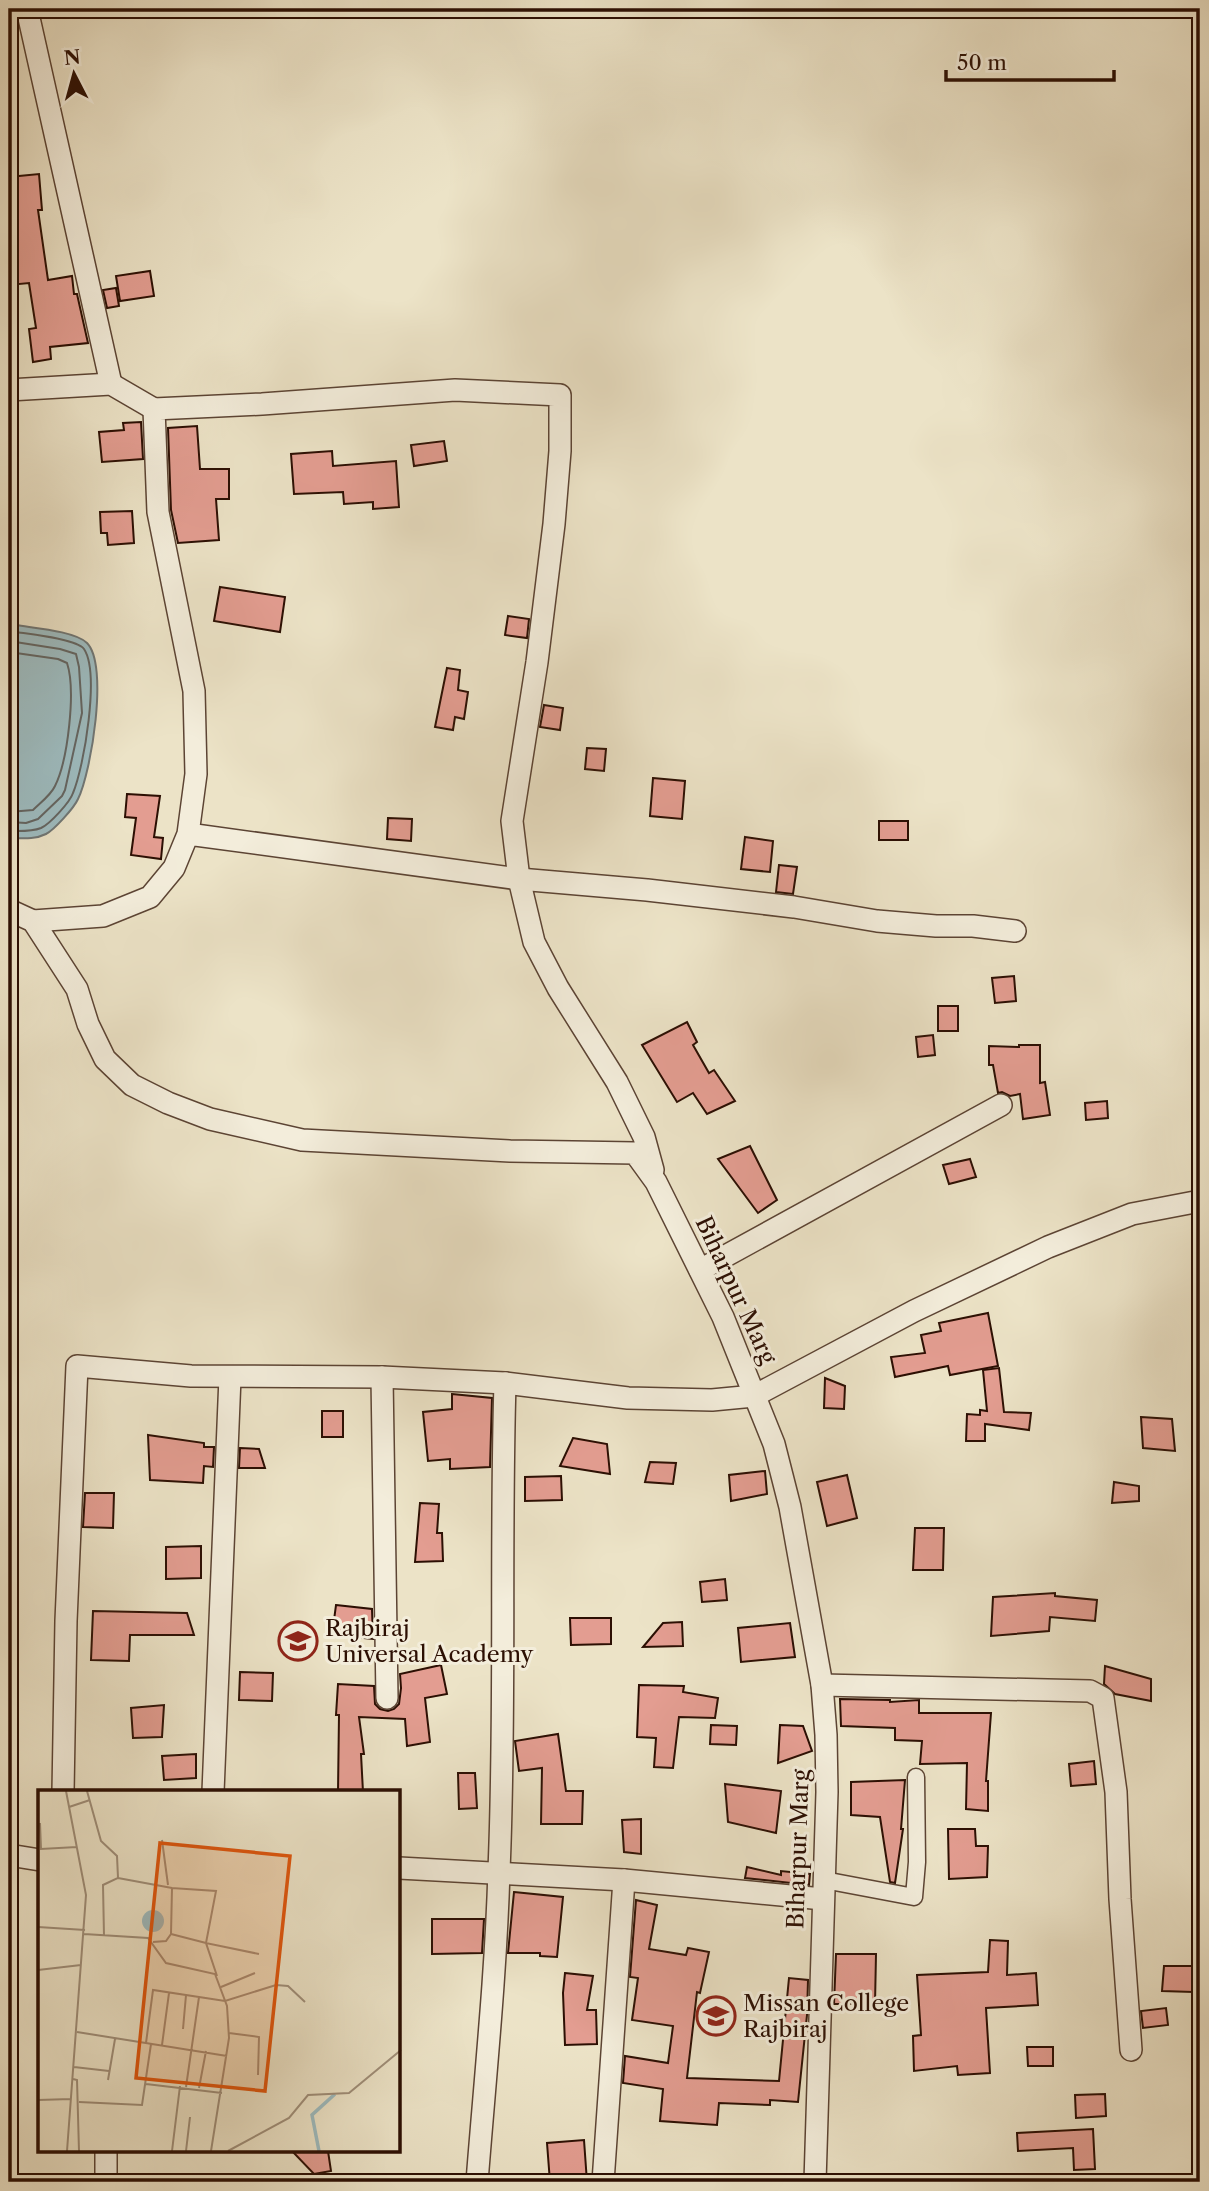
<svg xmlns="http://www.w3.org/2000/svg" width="1209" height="2191" font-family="'Libre Caslon Text',serif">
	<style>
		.water { fill: #9dbbbf; stroke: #707674; stroke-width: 2 }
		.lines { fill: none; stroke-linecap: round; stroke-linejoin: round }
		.shore { stroke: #646561; stroke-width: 2 }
		.building { fill: #e39d91; stroke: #2c0f03; stroke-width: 2 }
		.pedestrian-casing { stroke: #5c4434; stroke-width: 19 }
		.minor-casing { stroke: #5c4434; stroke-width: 24 }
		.pedestrian { stroke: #f3eddb; stroke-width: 16 }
		.minor { stroke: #f3eddb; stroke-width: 21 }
		.labels { text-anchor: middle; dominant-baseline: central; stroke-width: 6; stroke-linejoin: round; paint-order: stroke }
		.street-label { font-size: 23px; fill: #2c0f03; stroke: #f3eddb }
		.poi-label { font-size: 23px; fill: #2c0f03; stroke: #f3eddb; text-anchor: start }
		.inset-river { fill: none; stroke: #9dbbbf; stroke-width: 3.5 }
		.inset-road { fill: none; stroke: #9f8e79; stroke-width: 2 }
		.view { fill: #df550c; fill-opacity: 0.15; stroke: #df550c; stroke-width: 3.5 }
		.inset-edge { fill: none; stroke: #2c0f03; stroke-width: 3.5 }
	</style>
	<rect width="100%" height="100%" fill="#ece3c7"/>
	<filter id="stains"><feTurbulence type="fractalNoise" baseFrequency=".00286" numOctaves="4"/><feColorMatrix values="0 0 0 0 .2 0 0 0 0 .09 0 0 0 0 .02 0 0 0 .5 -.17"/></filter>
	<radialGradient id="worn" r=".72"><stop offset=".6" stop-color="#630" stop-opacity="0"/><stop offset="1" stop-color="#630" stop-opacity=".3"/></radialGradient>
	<path class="water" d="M16 625C33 628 75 631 87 643 109 665 91 773 78 799 74 808 54 830 46 834 34 840 21 838 9 838V626Z"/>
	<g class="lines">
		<g class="shore">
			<path d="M9 632H16C29 634 77 639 84 649 100 673 84 767 73 793 70 802 50 824 41 828 31 832 20 831 9 831"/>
			<polyline points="9,641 60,649 76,654 79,667 82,713 65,790 62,796 38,819 26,823 9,822"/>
			<path d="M9 652 58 659 67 663C76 690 68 760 55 786 51 795 40 803 33 810L9 812"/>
		</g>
	</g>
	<g class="building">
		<polygon points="39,174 42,210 38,210 48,280 72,276 74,294 77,294 88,343 50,347 51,359 33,362 29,329 36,328 29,283 9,285 9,177"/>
		<polygon points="150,271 154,296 120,301 116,276"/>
		<polygon points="116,288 119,306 107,308 103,290"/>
		<polygon points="141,422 143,459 102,462 99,432 124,430 123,423"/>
		<polygon points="197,426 200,469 229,469 229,499 216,499 219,540 178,543 171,510 168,428"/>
		<polygon points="444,441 447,461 414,466 411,445"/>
		<polygon points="332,451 333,466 396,461 399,507 373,509 373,502 344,504 343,492 294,494 291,454"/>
		<polygon points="132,511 134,543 108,545 107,533 101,533 100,512"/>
		<polygon points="220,587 285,597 280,632 214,621"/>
		<polygon points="508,616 529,619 527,638 505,635"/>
		<polygon points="447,668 460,670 458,690 468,692 464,719 455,717 453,730 435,727"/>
		<polygon points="544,705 563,708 560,730 540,727"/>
		<polygon points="587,748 606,749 604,771 585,769"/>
		<polygon points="653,778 685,781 682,819 650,816"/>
		<polygon points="127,794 160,796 154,837 163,838 161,859 131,855 136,818 125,817"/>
		<polygon points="388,818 412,819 411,841 387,839"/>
		<rect x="879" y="821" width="29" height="19"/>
		<polygon points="745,837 773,841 770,872 741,869"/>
		<polygon points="779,865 797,867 793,894 776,892"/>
		<polygon points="1014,976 1016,1001 995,1003 992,978"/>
		<rect x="938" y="1006" width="20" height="25"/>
		<polygon points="687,1022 697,1042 693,1045 709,1073 714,1070 735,1101 707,1114 693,1093 677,1102 642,1045"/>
		<polygon points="933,1035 935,1055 918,1057 916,1037"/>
		<polygon points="1019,1045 1040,1045 1040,1083 1045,1082 1050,1115 1023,1119 1020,1094 1010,1096 1002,1092 998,1093 993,1065 989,1065 989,1046 1019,1047"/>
		<polygon points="1107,1101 1108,1118 1086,1120 1085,1103"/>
		<polygon points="750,1146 777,1200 758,1213 718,1159"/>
		<polygon points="970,1159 976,1177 949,1184 943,1165"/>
		<polygon points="988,1313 998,1366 950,1375 948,1366 895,1377 891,1357 925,1353 921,1335 941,1331 939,1323"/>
		<polygon points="999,1368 1004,1412 1031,1413 1029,1430 985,1424 985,1441 966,1441 967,1414 980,1415 980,1410 987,1411 983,1370"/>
		<polygon points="825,1378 845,1386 844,1409 824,1408"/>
		<polygon points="452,1394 492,1398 490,1467 450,1469 450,1459 428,1461 423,1412 452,1409"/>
		<rect x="322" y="1411" width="21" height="26"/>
		<polygon points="1141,1417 1172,1419 1175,1451 1143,1448"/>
		<polygon points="148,1435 204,1443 204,1447 214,1447 213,1467 204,1466 203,1483 150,1480"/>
		<polygon points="573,1438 607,1444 610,1474 560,1466"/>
		<polygon points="240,1448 259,1449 265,1468 239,1468"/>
		<polygon points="650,1462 676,1463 673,1484 645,1482"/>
		<polygon points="765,1471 767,1494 731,1501 729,1475"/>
		<polygon points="847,1475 857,1518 827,1526 817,1482"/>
		<polygon points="561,1476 562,1500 525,1501 525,1477"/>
		<polygon points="1114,1482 1139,1486 1139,1501 1112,1503"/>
		<polygon points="85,1493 114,1493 113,1528 83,1527"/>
		<polygon points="420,1503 439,1504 437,1533 442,1533 443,1561 415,1562"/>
		<polygon points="915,1528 944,1528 943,1570 913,1570"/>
		<polygon points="201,1546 201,1578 166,1579 166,1547"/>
		<polygon points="725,1579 727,1600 702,1602 700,1582"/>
		<polygon points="1055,1593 1055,1596 1097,1600 1095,1621 1050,1617 1049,1631 991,1636 993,1597"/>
		<polygon points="336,1605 372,1609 373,1639 332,1635"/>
		<polygon points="93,1611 187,1613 194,1635 130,1635 129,1661 91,1660"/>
		<polygon points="570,1618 611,1618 611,1644 571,1645"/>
		<polygon points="682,1622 683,1646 643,1647 663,1623"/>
		<polygon points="790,1623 795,1657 741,1662 738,1628"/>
		<polygon points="441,1665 447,1694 425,1698 430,1742 407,1746 405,1719 359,1717 364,1754 361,1754 363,1792 338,1792 339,1715 336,1715 338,1684 374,1686 375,1704 380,1709 388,1711 394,1709 399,1704 401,1688 400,1674"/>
		<polygon points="1105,1666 1151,1679 1151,1701 1115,1694 1104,1684"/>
		<polygon points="240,1672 273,1673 272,1701 239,1700"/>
		<polygon points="639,1685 684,1686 683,1692 718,1698 715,1718 679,1717 673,1768 654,1767 656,1738 637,1737"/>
		<polygon points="840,1699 890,1700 890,1702 919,1700 919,1713 991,1713 986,1781 988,1781 988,1811 966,1809 967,1763 920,1764 922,1741 895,1740 895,1728 841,1726"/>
		<polygon points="164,1705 162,1737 133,1738 131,1708"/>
		<polygon points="711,1725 737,1726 736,1745 710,1744"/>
		<polygon points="780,1725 803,1726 812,1751 778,1763"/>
		<polygon points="558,1734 566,1791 583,1791 582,1824 541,1824 542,1768 519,1771 515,1741"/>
		<polygon points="196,1754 196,1778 164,1780 162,1756"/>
		<polygon points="1094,1761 1096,1784 1071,1786 1069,1764"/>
		<polygon points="458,1773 475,1773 477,1808 459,1809"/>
		<polygon points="905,1780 901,1829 903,1829 895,1883 890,1882 880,1817 851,1815 851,1782"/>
		<polygon points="725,1784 781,1791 776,1833 728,1822"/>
		<polygon points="641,1819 641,1854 624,1852 622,1820"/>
		<polygon points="948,1829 975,1829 976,1846 988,1846 987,1877 949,1879"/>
		<polygon points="747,1867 781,1875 781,1871 810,1874 809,1885 745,1878"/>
		<polygon points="514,1892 563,1897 557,1957 540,1956 540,1953 508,1953"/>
		<polygon points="636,1900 657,1905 649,1949 686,1955 688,1948 709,1952 700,1993 697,1992 687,2078 779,2081 789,1978 808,1980 807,2015 798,2102 770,2100 770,2105 719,2103 717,2125 660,2121 663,2089 623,2083 625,2056 668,2063 673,2026 632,2020 638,1978 630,1977"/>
		<polygon points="432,1919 484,1919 482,1953 432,1954"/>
		<polygon points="990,1940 1008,1941 1007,1975 1036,1973 1038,2005 986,2008 990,2073 958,2075 957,2066 914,2071 913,2036 921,2035 917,1975 988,1972"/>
		<polygon points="836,1954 876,1954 875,2004 834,2004"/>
		<polygon points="1164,1966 1196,1966 1193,1992 1162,1991"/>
		<polygon points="565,1973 593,1976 587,2010 596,2010 597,2044 565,2045 563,1993"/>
		<polygon points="1166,2008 1168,2025 1143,2028 1141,2011"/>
		<polygon points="1027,2047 1053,2047 1053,2066 1028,2066"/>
		<polygon points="1105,2094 1106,2116 1076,2118 1075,2095"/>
		<polygon points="1093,2129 1095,2169 1074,2170 1073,2148 1018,2151 1017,2133"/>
		<polygon points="584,2140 587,2182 550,2182 547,2143"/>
		<polygon points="292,2151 328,2151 331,2171 314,2174"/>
	</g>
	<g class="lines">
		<g class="pedestrian-casing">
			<polyline id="pedestrian" points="824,1880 914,1897 917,1862 916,1777"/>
		</g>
		<g class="minor-casing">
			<g id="minor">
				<polyline points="27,9 111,384"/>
				<polyline points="9,390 111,384 154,409"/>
				<polyline points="9,910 33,921 77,989 88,1024 105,1059 132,1085 168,1103 210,1119 302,1140 510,1151 635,1153 656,1182 723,1317 774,1444 790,1507 822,1685 826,1735 827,1792 815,2182"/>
				<polyline points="33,921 103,916 150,897 174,868 188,834 196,774 194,691 158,512 154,409 262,404 455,390 560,395 560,451 554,524 537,662 512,821 519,879 188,834"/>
				<polyline points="653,1170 644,1137 617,1082 558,988 534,942 519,879 647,890 794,907 877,921 936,926 973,926 1015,931"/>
				<polyline points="700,1270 1001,1105"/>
				<polyline points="382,1377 387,1698"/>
				<polyline points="822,1685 1090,1691 1103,1698 1116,1792 1120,1899 1131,2050"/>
				<polyline points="63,1792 66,1621 77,1366 191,1376 382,1377 505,1383 628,1398 712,1400 754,1396 914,1311 1048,1247 1132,1214 1200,1201"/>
				<polyline points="213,1792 230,1377"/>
				<polyline points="9,1855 40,1860"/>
				<polyline points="399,1868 624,1880 823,1899"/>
				<polyline points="106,2182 106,2151"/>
				<path d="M477 2182C485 2079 496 1974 499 1870 506 1708 500 1546 505 1383"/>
				<polyline points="603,2182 624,1880"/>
			</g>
		</g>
		<use href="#pedestrian" class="pedestrian"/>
		<use href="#minor" class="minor"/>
	</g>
	<defs>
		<g id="school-ring" transform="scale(2.0125)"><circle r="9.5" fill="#f3eddb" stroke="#8f2418" stroke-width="1.5"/><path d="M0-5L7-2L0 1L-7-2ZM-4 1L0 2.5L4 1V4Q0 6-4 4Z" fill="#8f2418"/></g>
	</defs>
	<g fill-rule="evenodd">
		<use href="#school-ring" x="298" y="1641"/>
		<use href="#school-ring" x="716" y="2016"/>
	</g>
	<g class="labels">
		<g class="street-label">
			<text transform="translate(736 1290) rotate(65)">Biharpur Marg</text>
			<text transform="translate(798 1849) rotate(-88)">Biharpur Marg</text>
		</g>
		<g class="poi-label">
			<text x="325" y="1628">Rajbiraj<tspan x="325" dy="26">Universal Academy</tspan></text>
			<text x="743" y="2003">Missan College<tspan x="743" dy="26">Rajbiraj</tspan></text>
		</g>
	</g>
	<g transform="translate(38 1790)">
		<rect width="362" height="362" fill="#ece3c7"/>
		<path d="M104 131a11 11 0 1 1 22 0a11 11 0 1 1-22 0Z" fill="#9dbbbf"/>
		<path class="inset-river" d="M281 361 274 325 297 304"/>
		<path class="inset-road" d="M28 1 48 105 29 361M49 1 63 51 79 66 80 88 65 95 66 146M31 17 52 10M2 33 3 59 39 57M124 50 130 95M80 88 134 98M0 137 47 140M46 144 110 148 128 173 177 184 189 216 191 248 173 361M115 152 128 151 133 144 134 98 178 101 168 153 133 144M0 180 43 175M179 186 168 153 221 164M183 197 217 183M145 239 148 205M39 242 189 266M191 243 221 247 220 285M108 253 115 200 187 211 238 195 250 196 267 212M124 255 131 203M36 277 71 281M35 289 39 290 41 361M70 290 77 249M108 294 184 303M148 297 161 207M161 298 168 261M0 310 33 309M41 312 104 315 113 254M134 361 142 296M148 361 152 327M190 361 251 328 270 305 311 303 363 260"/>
		<path class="view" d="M122 53 252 66 227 301 98 288Z"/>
		<rect width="362" height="362" class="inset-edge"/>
	</g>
	<rect width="1209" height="2191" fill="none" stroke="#ece3c7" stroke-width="35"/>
	<rect x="10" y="10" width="1188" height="2170" fill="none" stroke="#2c0f03" stroke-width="3.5"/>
	<rect x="18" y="18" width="1174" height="2156" fill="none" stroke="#2c0f03" stroke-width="2"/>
	<g transform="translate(74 74) rotate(354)" stroke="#f3eddb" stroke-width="5" paint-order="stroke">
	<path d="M0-5L12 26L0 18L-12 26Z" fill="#2c0f03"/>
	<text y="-10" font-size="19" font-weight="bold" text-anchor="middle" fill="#2c0f03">N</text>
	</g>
	<path d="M946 70v10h168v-10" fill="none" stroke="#2c0f03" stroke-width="3.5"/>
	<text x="957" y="70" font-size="21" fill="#2c0f03" stroke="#f3eddb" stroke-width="5" paint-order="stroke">50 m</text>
	<rect width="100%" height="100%" filter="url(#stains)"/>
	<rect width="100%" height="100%" fill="url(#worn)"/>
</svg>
